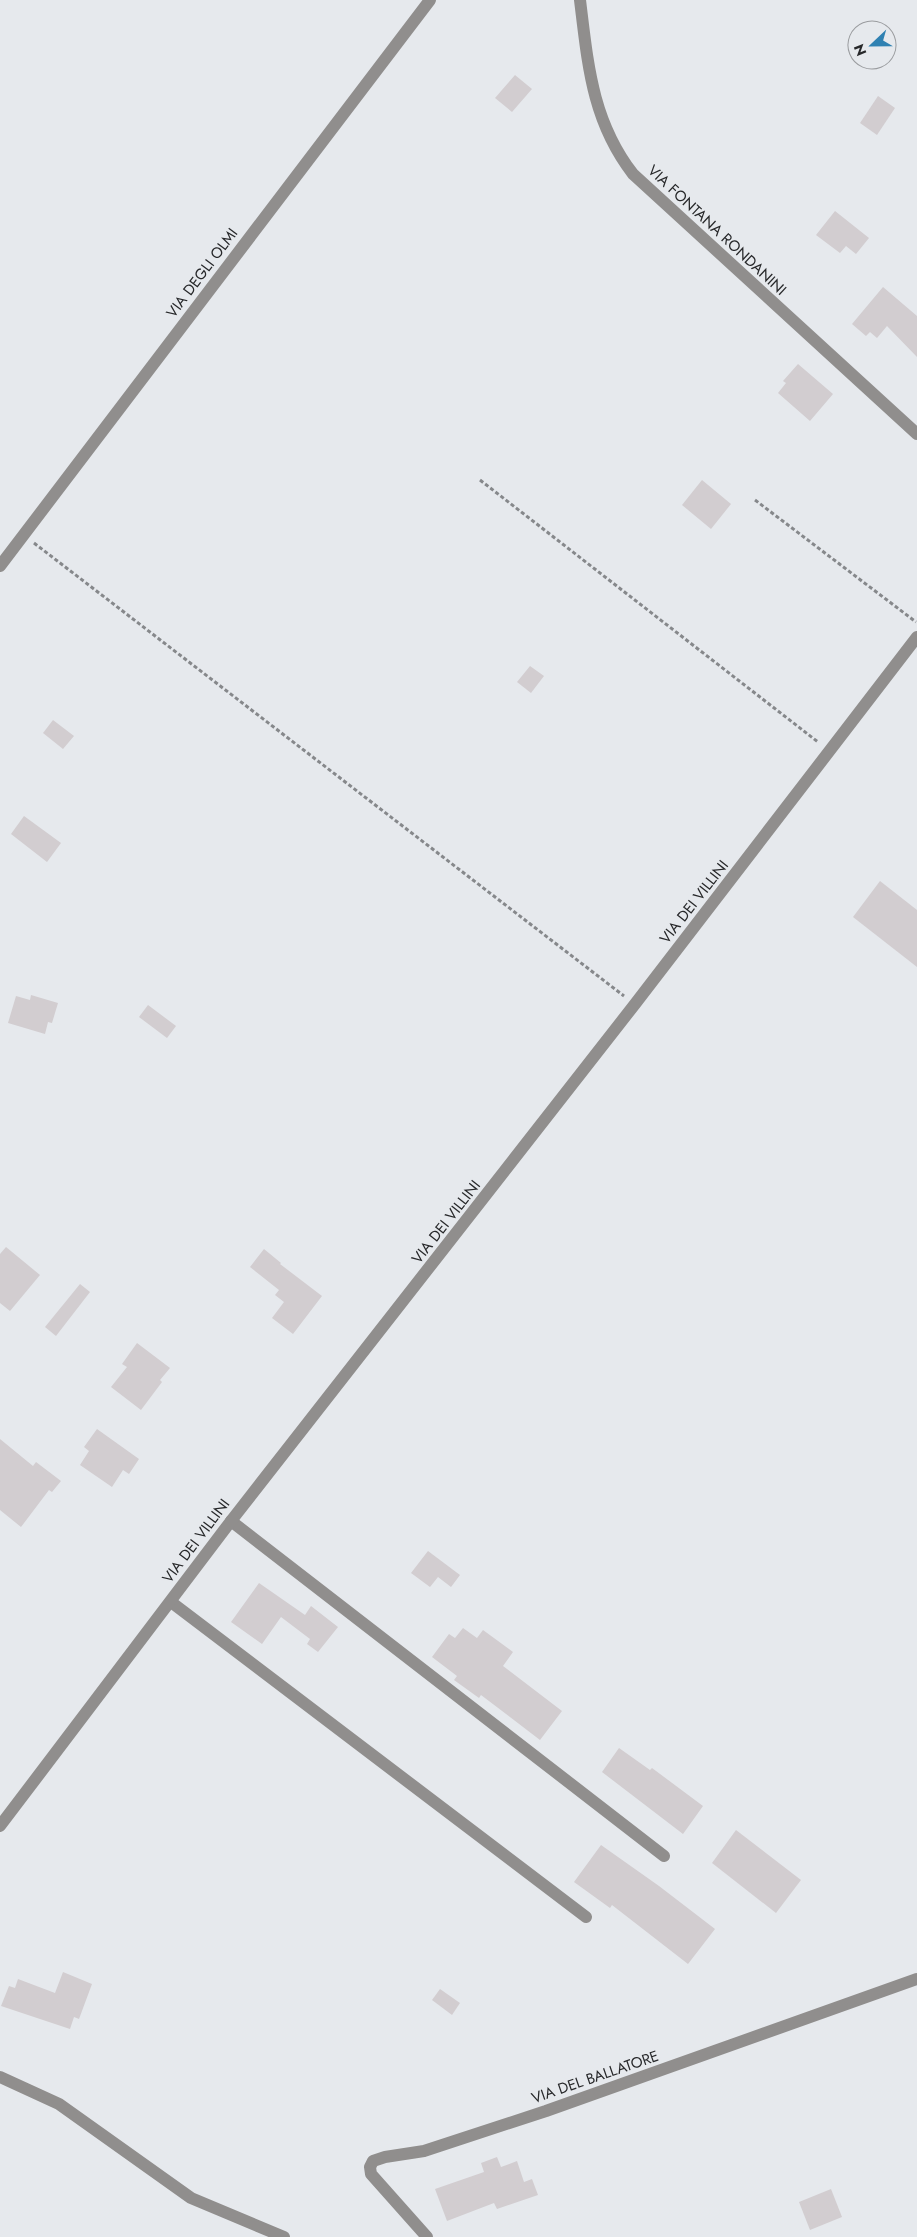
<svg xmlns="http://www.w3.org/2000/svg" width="917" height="2237" font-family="Jost,sans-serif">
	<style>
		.building { fill: #d2cdd0 }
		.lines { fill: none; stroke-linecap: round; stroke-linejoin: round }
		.path { stroke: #86888b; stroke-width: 3; stroke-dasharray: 4 2.5; stroke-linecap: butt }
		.minor { stroke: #908e8d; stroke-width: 12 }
		.labels { text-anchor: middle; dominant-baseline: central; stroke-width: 5; stroke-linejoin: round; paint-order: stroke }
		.street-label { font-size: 15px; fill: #27282a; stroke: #e6e9ed }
	</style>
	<rect width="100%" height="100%" fill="#e6e9ed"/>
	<g class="building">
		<polygon points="515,75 532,89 512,112 495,98"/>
		<polygon points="878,96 895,108 877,135 860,123"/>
		<polygon points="835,211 869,238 856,254 846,246 840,253 816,235"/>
		<polygon points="883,287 917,316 917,357 887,326 877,338 870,332 866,336 852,324"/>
		<polygon points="798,364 833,394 810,421 778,393 786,383 783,381"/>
		<polygon points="702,480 731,504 711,529 682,505"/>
		<polygon points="530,666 544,676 531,693 517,682"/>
		<polygon points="53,720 74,736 63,749 43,733"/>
		<polygon points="24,816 61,843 47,862 11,834"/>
		<polygon points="880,881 917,910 917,967 853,917"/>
		<polygon points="31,995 58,1003 52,1023 48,1022 45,1034 8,1023 16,996 30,1000"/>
		<polygon points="148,1005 176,1026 167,1038 139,1017"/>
		<polygon points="6,1247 40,1275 10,1311 0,1303 0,1254"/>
		<polygon points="264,1249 281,1263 280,1264 322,1296 293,1334 272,1318 284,1302 275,1295 279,1290 250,1267"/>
		<polygon points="80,1284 90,1292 56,1336 45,1327"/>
		<polygon points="137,1343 170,1368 160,1380 162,1382 141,1410 111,1387 127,1367 122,1364"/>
		<polygon points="97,1429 139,1459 129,1474 123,1470 112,1487 80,1465 89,1451 84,1447"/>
		<polygon points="0,1439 33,1466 36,1462 61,1481 52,1492 49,1490 21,1527 0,1510"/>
		<polygon points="428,1551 460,1575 451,1587 438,1577 430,1587 411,1573"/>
		<polygon points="259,1583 305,1615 311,1606 338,1627 318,1652 307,1644 310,1639 281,1617 262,1644 231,1622"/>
		<polygon points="463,1628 477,1638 483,1630 513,1652 503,1666 562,1711 540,1740 481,1695 479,1698 454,1680 457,1676 432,1657 449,1634 455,1638"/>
		<polygon points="619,1748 650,1770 652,1768 703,1806 683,1834 602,1772"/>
		<polygon points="736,1830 801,1880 776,1913 712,1863"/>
		<polygon points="601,1845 659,1886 715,1929 688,1964 612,1905 610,1908 574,1882"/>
		<polygon points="63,1972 92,1984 79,2019 74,2017 70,2029 1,2006 9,1986 15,1988 18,1979 55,1993"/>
		<polygon points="440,1989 460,2003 452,2015 432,2000"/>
		<polygon points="497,2157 501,2167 517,2161 524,2182 532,2179 538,2195 497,2209 494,2203 447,2221 435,2189 484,2172 481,2163"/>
		<polygon points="831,2189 842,2217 810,2230 799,2202"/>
	</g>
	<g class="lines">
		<g class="path">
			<polyline points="480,480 818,742"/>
			<polyline points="755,500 916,622"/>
			<polyline points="34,543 624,996"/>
		</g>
		<g class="minor">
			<path d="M580 0C588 65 592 121 633 174L917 434"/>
			<polyline points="0,566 430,0"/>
			<polyline points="231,1521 664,1856"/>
			<polyline points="171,1602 586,1917"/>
			<polyline points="0,1826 231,1521 635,1004 917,637"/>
			<polyline points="0,2077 59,2104 191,2198 284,2237"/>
			<polyline points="427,2237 371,2174 370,2167 373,2161 385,2157 424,2151 546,2111 917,1979"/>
		</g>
	</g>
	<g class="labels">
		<g class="street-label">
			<text transform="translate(717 230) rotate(43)">VIA FONTANA RONDANINI</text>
			<text transform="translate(202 273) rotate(-53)">VIA DEGLI OLMI</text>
			<text transform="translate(694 902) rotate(-52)">VIA DEI VILLINI</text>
			<text transform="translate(446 1222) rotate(-52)">VIA DEI VILLINI</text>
			<text transform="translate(196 1541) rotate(-53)">VIA DEI VILLINI</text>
			<text transform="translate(595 2077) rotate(-19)">VIA DEL BALLATORE</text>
		</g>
	</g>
	<g transform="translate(872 45) rotate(248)"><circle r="24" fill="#e6e9ed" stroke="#9a9c9f"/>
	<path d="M0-4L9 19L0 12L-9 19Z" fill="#2f81b2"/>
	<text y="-8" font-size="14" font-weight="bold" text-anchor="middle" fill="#27282a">N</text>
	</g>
</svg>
